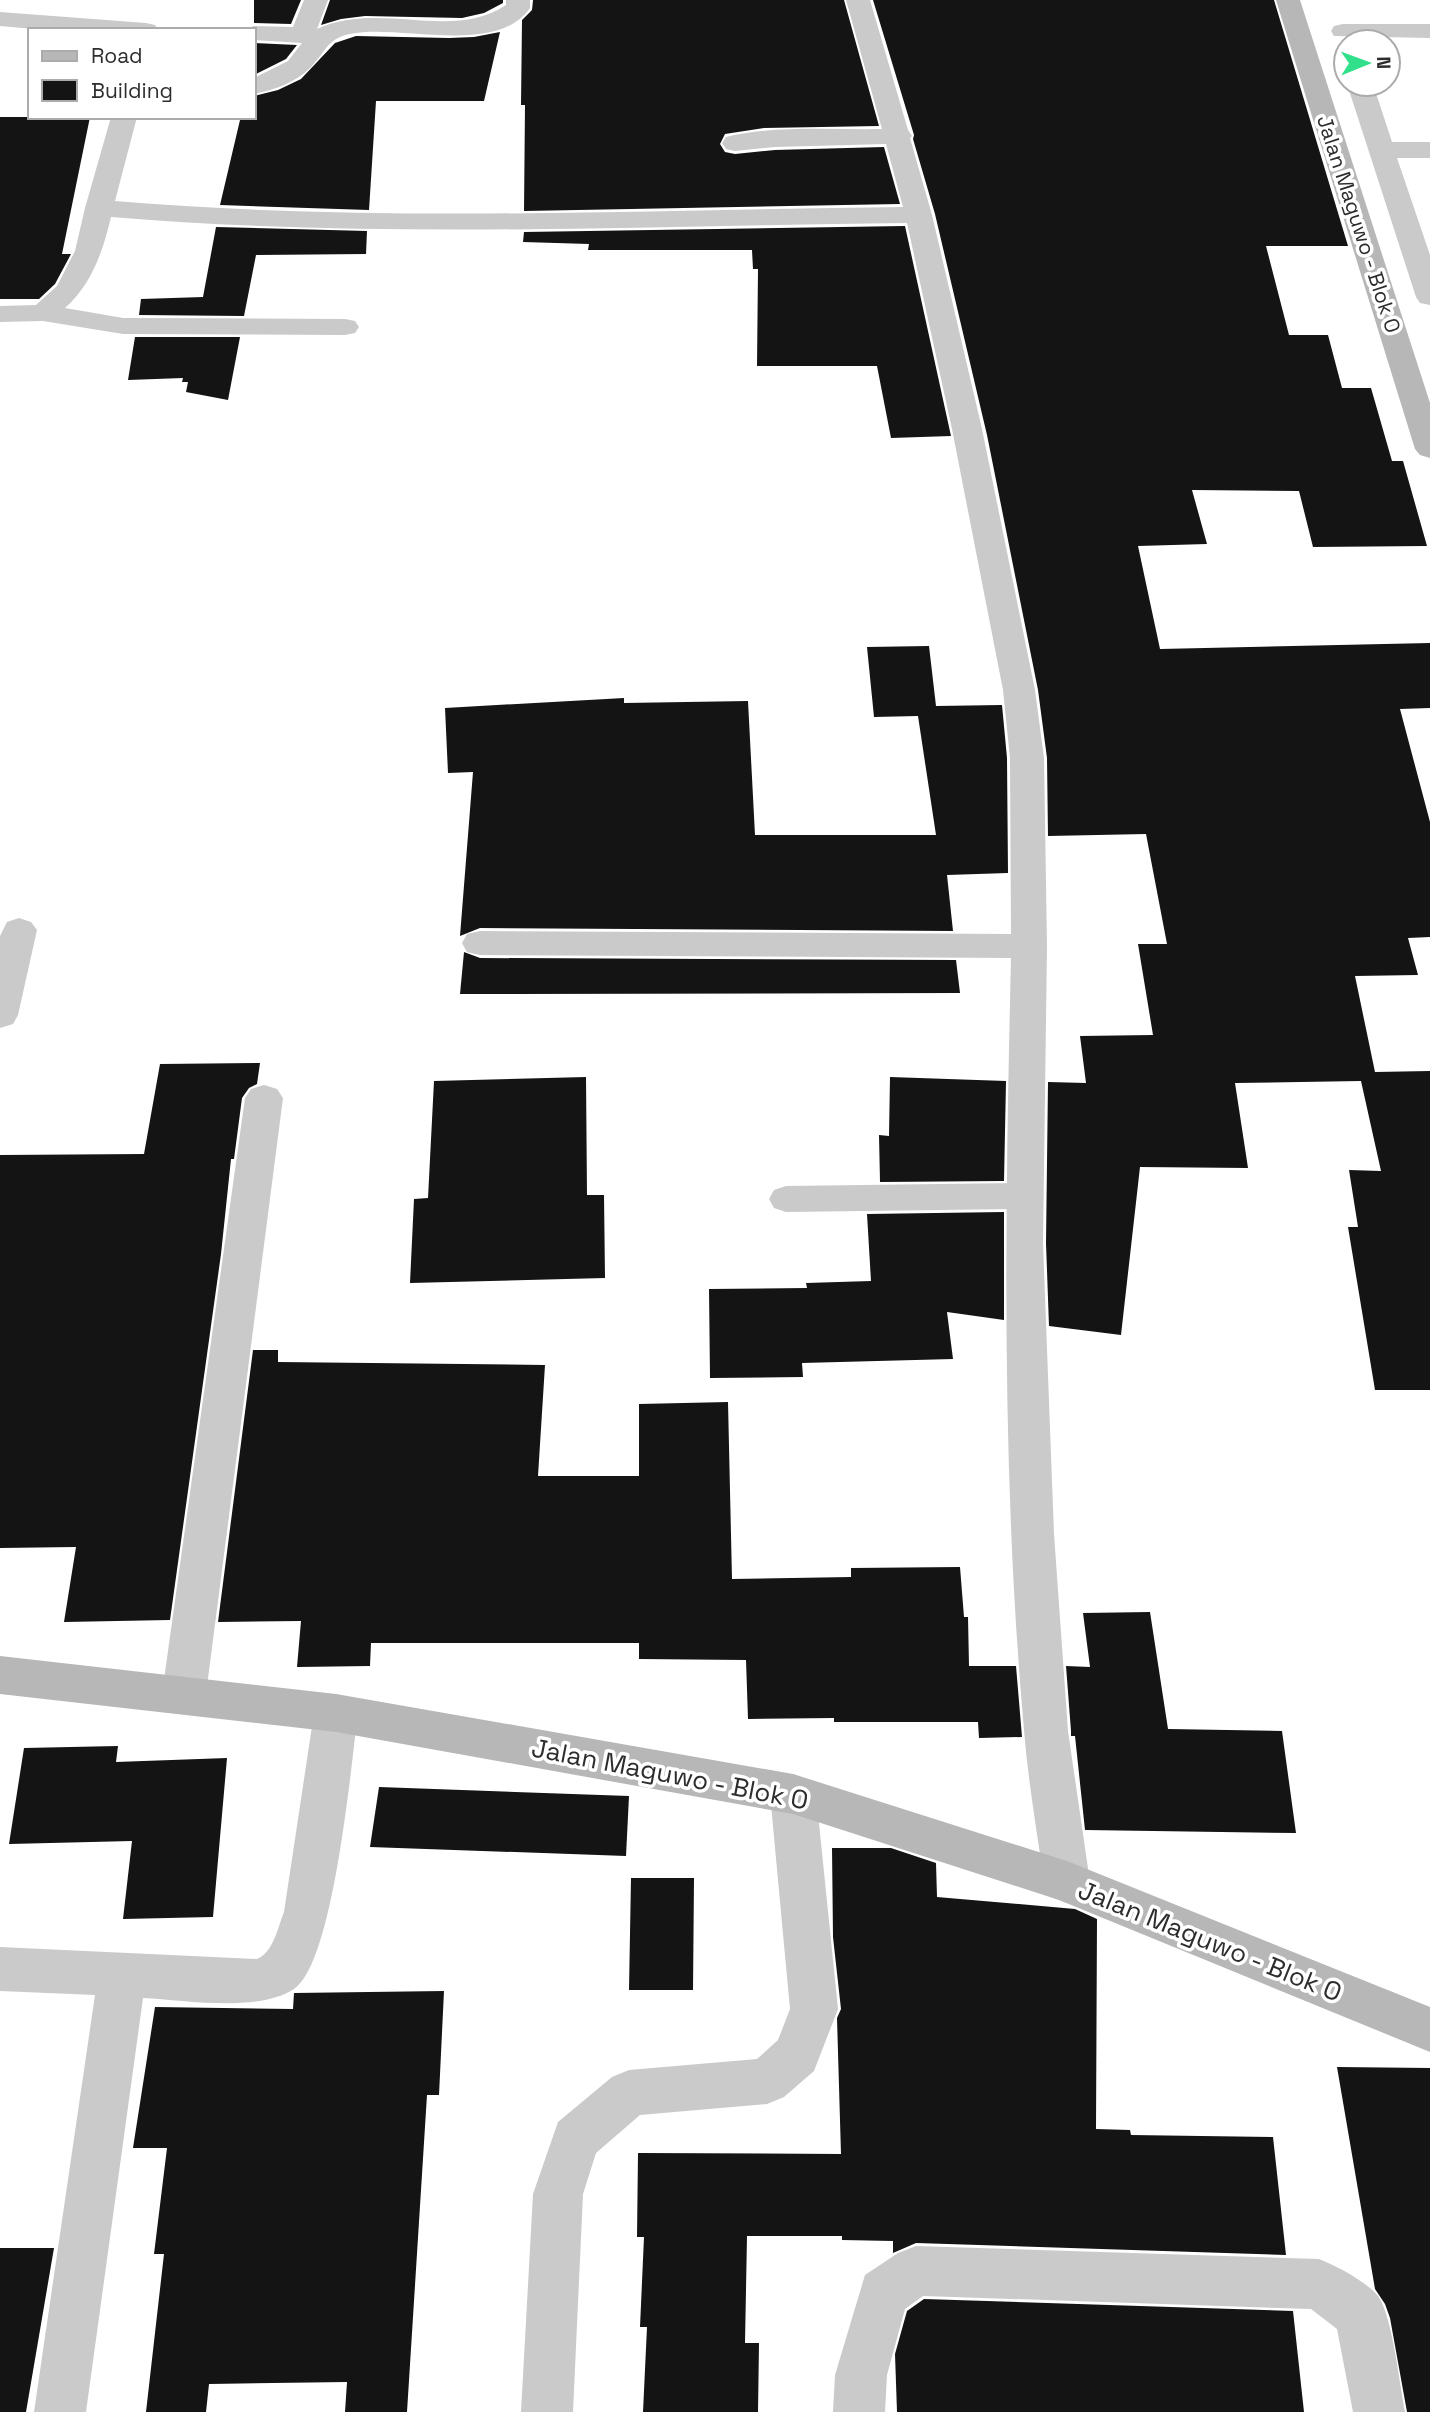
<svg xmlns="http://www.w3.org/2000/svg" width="1430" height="2412" font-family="'Space Grotesk',sans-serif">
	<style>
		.building { fill: #141414 }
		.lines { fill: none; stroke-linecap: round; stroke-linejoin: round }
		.service { fill: #cacaca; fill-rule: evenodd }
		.minor { fill: #cacaca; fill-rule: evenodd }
		.secondary { fill: #b7b7b7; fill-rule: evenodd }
		.labels { text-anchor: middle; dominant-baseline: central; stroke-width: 7; stroke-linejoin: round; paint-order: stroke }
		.far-street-label { font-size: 21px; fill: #2d2d2d; stroke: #fff }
		.street-label { font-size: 26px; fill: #2d2d2d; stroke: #fff }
	</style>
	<rect width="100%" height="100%" fill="#fff"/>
	<g class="building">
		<polygon points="254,0 301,0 291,24 254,23"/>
		<polygon points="330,0 503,0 503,3 484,13 462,18 365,16 341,19 321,25"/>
		<polygon points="533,0 844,0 879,126 764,128 725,134 720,144 725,152 735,154 775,150 884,147 900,204 524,211 525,105 521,105 522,20 532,10"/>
		<polygon points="873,0 1274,0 1348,246 1266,246 1289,335 1328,335 1342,388 1371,388 1392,461 1403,461 1427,546 1313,547 1299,491 1192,490 1207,544 1138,546 1160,649 1430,643 1430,708 1400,709 1430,822 1430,937 1408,938 1418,975 1355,976 1375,1072 1430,1071 1430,1390 1375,1390 1348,1227 1358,1227 1349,1170 1381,1171 1361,1081 1235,1083 1248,1168 1140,1167 1121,1335 1049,1326 1046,1243 1048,1082 1086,1083 1080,1036 1153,1035 1138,944 1167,944 1146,834 1048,836 1047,758 1038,690 987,435 935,214 913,139 914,135"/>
		<polygon points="500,32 484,101 376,101 369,210 220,205 240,120 254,120 254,96 278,90 301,79 335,43 356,36 449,38 474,37"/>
		<polygon points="254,43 297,45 286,59 254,75"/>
		<polygon points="0,117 90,117 62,254 71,254 55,284 39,299 0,299"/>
		<polygon points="905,226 951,436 891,438 877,366 757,366 758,269 753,269 752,250 588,250 589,244 523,242 524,232"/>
		<polygon points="216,227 367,231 366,254 256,255 244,316 139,315 141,299 203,297"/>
		<polygon points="135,337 240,337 228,400 186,392 188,382 182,382 183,378 128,380"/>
		<polygon points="929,646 936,706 1002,705 1007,758 1008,873 947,875 953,931 480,928 460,936 473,772 448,773 445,708 624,698 624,703 748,701 755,835 936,835 918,716 874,717 867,647"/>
		<polygon points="464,952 480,958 956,960 960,993 460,994"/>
		<polygon points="260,1063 257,1084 249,1088 242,1098 234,1159 231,1159 221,1254 170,1620 64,1622 76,1547 0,1548 0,1155 144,1154 160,1064"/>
		<polygon points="586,1077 587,1195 604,1195 605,1278 410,1283 414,1199 428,1198 434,1081"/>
		<polygon points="890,1077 1006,1081 1004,1181 880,1182 879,1135 889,1136"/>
		<polygon points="1004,1212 1004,1320 947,1312 953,1359 802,1363 803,1377 710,1378 709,1289 807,1288 806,1283 871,1281 867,1214"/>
		<polygon points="253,1350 278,1350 278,1362 545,1365 538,1476 639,1476 639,1404 728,1402 732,1579 851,1577 851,1568 960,1567 964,1617 968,1617 969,1666 1016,1666 1022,1737 979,1738 978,1722 834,1722 834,1718 748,1719 746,1660 639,1659 639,1643 371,1643 370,1666 297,1667 301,1621 218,1622"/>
		<polygon points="1150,1612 1168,1729 1282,1731 1296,1833 1085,1830 1075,1736 1071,1736 1071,1731 1066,1666 1090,1667 1083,1613"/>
		<polygon points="118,1746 116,1762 227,1758 213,1917 123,1919 132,1841 9,1844 24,1748"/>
		<polygon points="379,1787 629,1796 626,1856 370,1847"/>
		<polygon points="832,1848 891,1848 936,1863 937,1897 1075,1909 1097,1919 1096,2129 1130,2130 1131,2135 1273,2137 1286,2255 916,2243 893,2253 893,2241 842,2240 842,2236 747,2236 745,2343 759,2343 758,2412 643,2412 647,2327 640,2327 644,2237 637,2237 638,2153 841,2154 837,2018 841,2009 833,1937"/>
		<polygon points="631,1878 694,1878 693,1990 629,1990"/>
		<polygon points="444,1991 439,2095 427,2095 407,2412 345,2412 347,2382 209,2384 206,2412 146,2412 164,2254 154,2254 167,2148 133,2148 155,2007 293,2009 294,1993"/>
		<polygon points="1337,2067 1430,2068 1430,2412 1407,2412 1390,2318 1385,2304 1375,2289"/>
		<polygon points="0,2248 54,2248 26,2412 0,2412"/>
		<polygon points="924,2299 1293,2311 1304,2412 897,2412 895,2354 907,2311"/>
	</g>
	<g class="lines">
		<polygon class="service" points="1025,1183 1037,1187 1042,1196 1037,1205 1025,1209 786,1212 774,1208 769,1199 774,1190 786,1186"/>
		<g class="minor">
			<path d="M304 0H328L317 29C380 0 451 42 506 5V0H530V8C498 55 404 26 356 33 327 37 328 49 311 67 297 82 274 90 254 94V78L288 61 302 43 254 40V30H244L254 26 293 27Z"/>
			<path d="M846 0H870L908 130 912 136 910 138 932 215 982 429 1035 690 1044 758 1047 946 1043 1243 1054 1534 1068 1731 1090 1882 1083 1897 1067 1903 1051 1897 1044 1882C1037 1831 1028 1781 1024 1730 1001 1473 1005 1215 1011 958L480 955 467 952 462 943 467 934 480 931 1011 934 1010 758 1003 690 952 429 907 223C642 226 376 239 111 217 103 251 92 284 65 308L123 318 345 319 355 321 359 327 355 333 345 335 123 334 43 321 0 322V306L36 305 57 286 75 251 85 208 111 117H137L115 201C377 223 641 210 903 207L886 144 775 147 735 151 726 149 722 143 726 137C775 125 831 130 882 129Z"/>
			<polygon points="0,12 146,23 155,25 158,30 45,30 0,26"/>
			<polygon points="1343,24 1430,24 1430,38 1334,36 1331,31 1334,26"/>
			<polygon points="1347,84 1373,84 1392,142 1430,142 1430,158 1397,158 1430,255 1430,305 1420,303 1416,297"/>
			<polygon points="19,918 31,922 37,930 18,1015 13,1024 0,1028 0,936 7,922"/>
			<polygon points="264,1085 277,1089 283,1098 206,1694 200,1707 184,1713 168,1707 162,1694 245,1098 251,1089"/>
			<path d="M336 1694 352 1699 358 1713C351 1764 334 1963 294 1989 257 2013 186 2000 143 1998L86 2412H34L95 1995 0 1991V1947L257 1959C273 1953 278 1927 284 1912L314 1713 320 1699Z"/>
			<polygon points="793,1774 809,1780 816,1794 838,2009 814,2071 784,2097 767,2104 640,2115 596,2153 583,2194 573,2412 521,2412 533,2194 558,2122 612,2077 629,2070 757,2059 778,2040 790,2009 770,1794 777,1780"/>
			<path d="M916 2246 1319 2259C1335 2265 1367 2282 1378 2296 1392 2314 1400 2387 1405 2412H1353L1337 2329 1311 2309 923 2296 905 2309 887 2375 885 2412H833L835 2375 865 2275 898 2253Z"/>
		</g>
		<g class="secondary">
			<polygon points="1276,0 1300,0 1430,403 1430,458 1420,455 1415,449"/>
			<polygon points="0,1656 336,1694 793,1774 1067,1861 1430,2007 1430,2052 1059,1900 793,1814 336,1732 0,1694"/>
		</g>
	</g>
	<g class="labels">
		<g class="far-street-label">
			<text transform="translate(1359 224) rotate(72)">Jalan Maguwo - Blok O</text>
		</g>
		<g class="street-label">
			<text transform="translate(670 1774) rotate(11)">Jalan Maguwo - Blok O</text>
			<text transform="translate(1210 1941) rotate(22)">Jalan Maguwo - Blok O</text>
		</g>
	</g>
	<rect x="28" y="28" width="228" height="91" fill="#ffffff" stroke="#ababab" stroke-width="2"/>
	<rect x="42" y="51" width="35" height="10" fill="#b7b7b7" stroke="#ababab" stroke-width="2"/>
	<text x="91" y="63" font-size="21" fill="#2d2d2d">Road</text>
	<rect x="42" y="80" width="35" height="21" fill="#141414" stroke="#ababab" stroke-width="2"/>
	<text x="91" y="98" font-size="21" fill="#2d2d2d">Building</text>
	<g transform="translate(1367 63) rotate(89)"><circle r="33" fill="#ffffff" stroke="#ababab" stroke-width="2"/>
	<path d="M0-5L12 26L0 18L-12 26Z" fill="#32e08b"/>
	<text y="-10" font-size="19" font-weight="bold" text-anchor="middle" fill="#2d2d2d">N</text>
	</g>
</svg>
